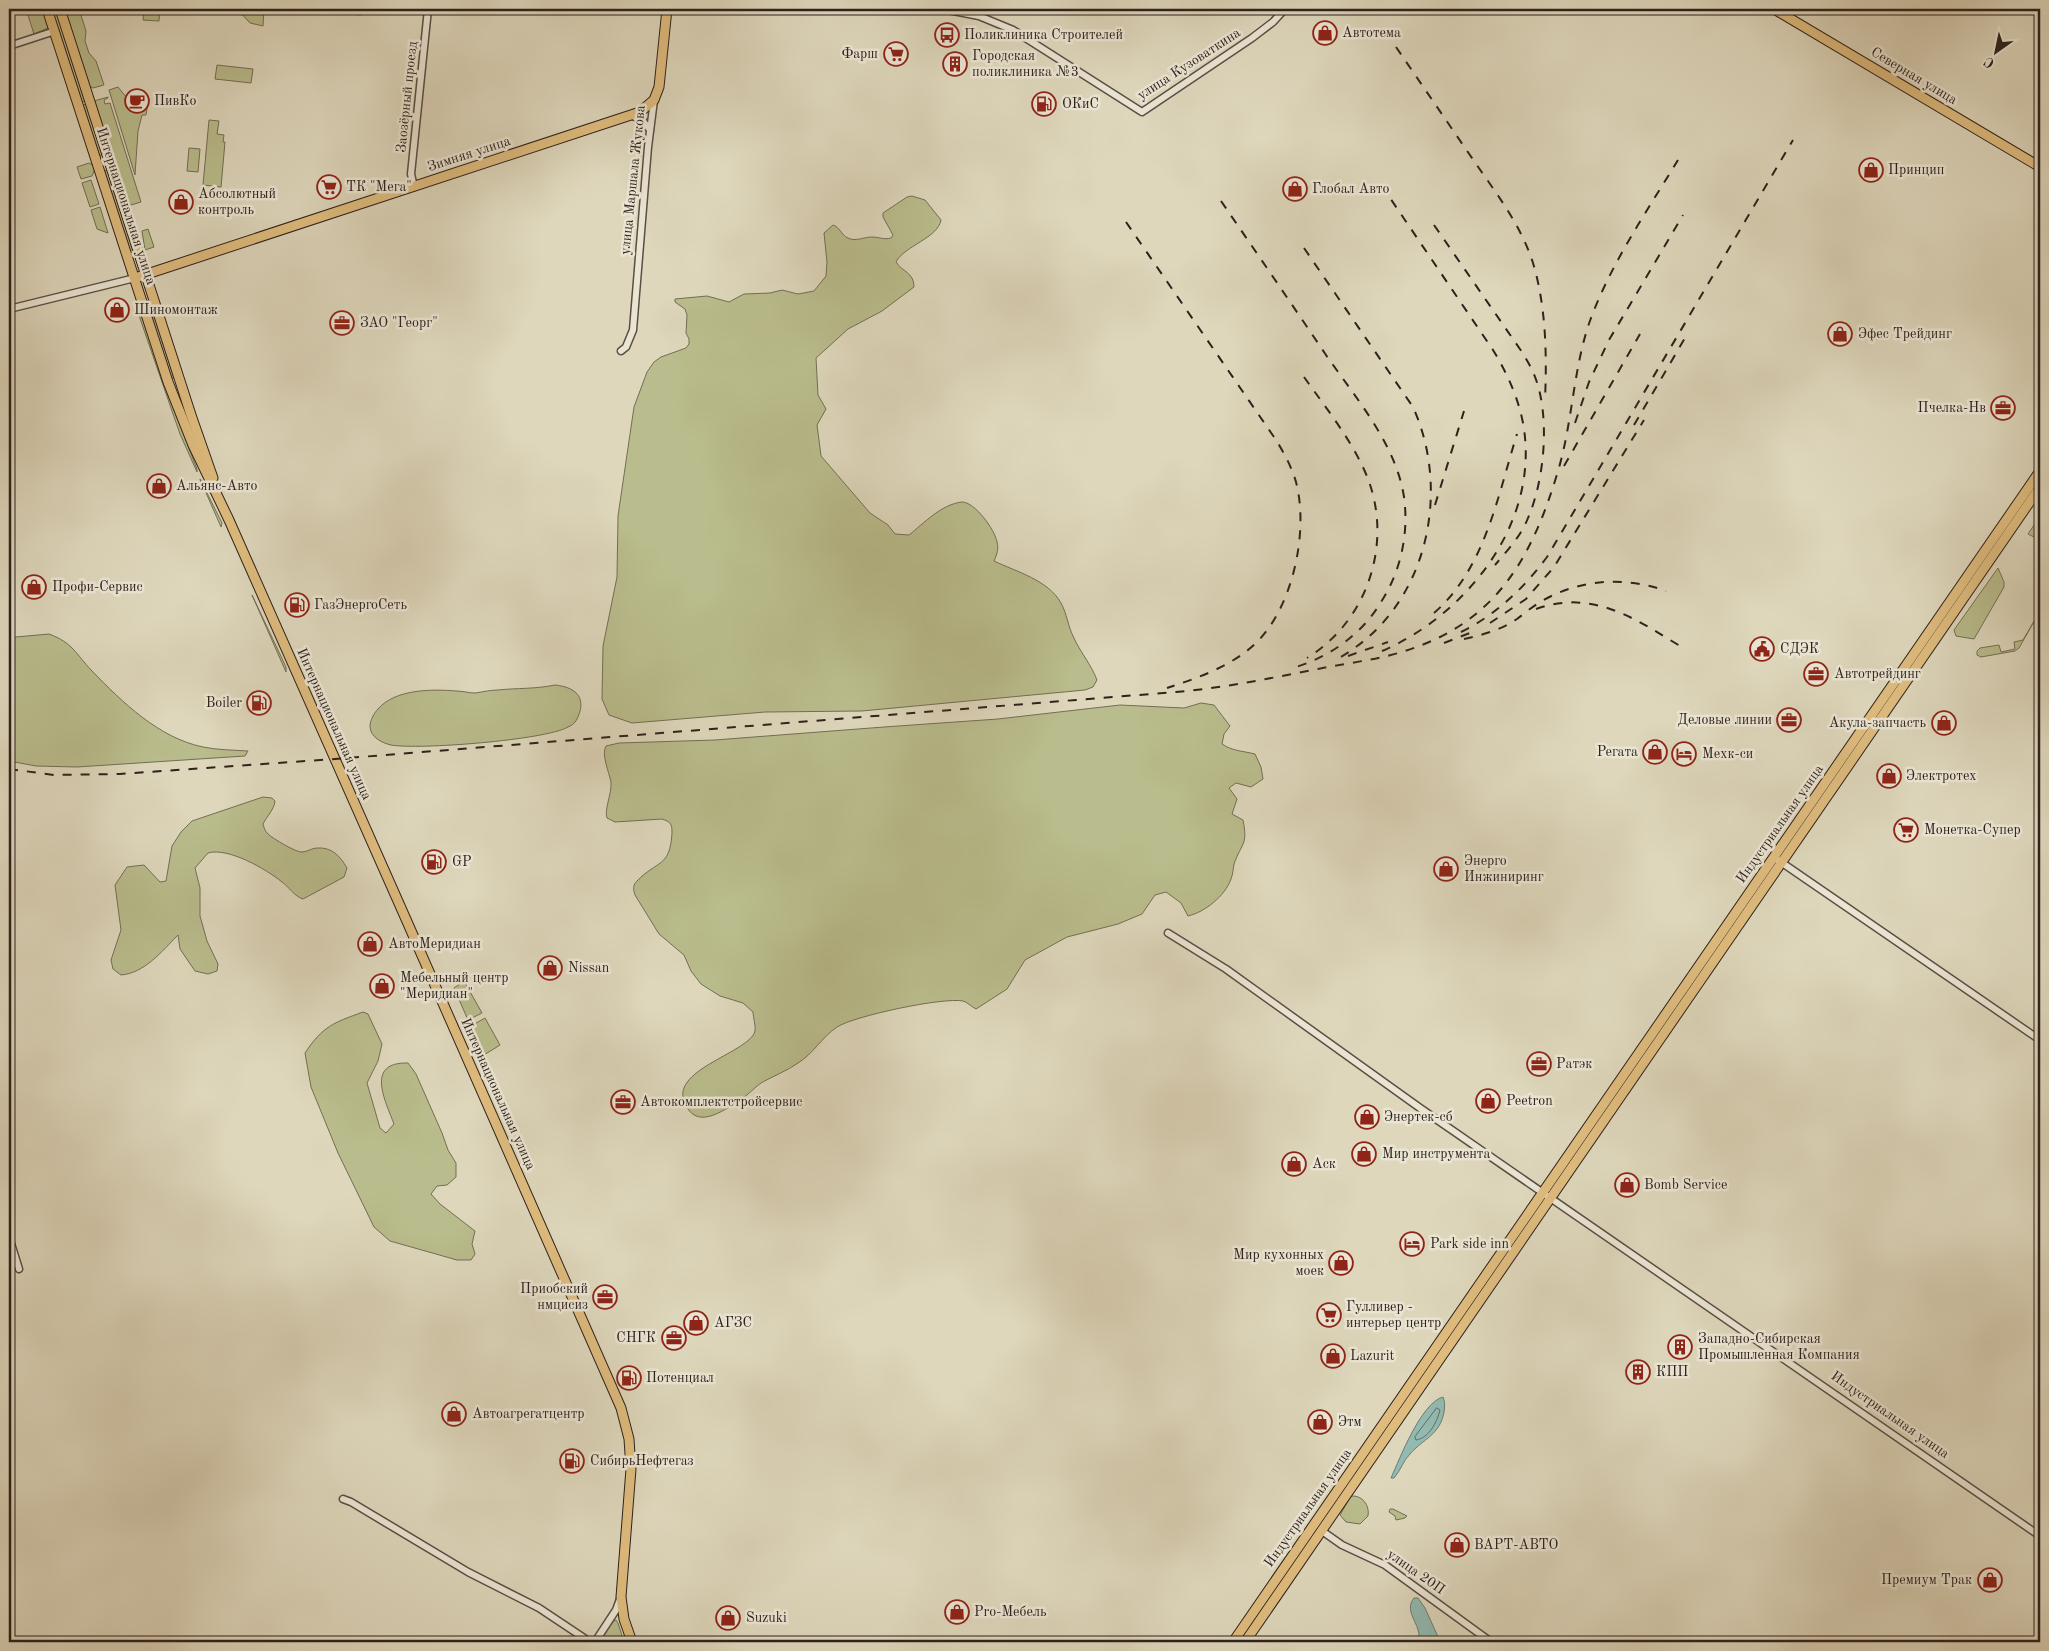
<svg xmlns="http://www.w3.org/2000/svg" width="2049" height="1651" font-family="'Old Standard TT',serif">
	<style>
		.green { fill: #b9bc8c; stroke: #736e54 }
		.water { fill: #93bab1; stroke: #6a7d75 }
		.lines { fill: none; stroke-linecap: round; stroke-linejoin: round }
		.shore { stroke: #606e66; stroke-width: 1 }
		.minor-casing { stroke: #594e44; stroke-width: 9 }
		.major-casing { stroke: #2d211c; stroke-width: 11 }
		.minor { stroke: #eae5d3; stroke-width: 6 }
		.major { stroke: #dfbc7e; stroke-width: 9 }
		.rail { stroke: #2d211c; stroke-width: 2; stroke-dasharray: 9 9; stroke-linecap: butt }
		.labels { text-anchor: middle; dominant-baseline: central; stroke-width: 5; stroke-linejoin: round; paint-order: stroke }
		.poi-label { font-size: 14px; fill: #2d211c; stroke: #eae5d3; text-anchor: start }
		.street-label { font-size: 14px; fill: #2d211c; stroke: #eae5d3 }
	</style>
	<rect width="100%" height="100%" fill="#ded7bc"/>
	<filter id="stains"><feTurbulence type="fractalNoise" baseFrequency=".004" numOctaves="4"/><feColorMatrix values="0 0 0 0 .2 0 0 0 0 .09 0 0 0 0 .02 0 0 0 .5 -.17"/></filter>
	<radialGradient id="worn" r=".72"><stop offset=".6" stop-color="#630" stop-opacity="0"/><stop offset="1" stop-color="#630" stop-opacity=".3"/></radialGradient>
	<g class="green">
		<polygon points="26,9 43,9 48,28 34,34"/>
		<polygon points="52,9 56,9 85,101 82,102"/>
		<polygon points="64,9 79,9 86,31 85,41 89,53 96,61 104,85 93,88 89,86"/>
		<polygon points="144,9 160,9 159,21 143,20"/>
		<polygon points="237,9 264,9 263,26 250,23"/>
		<polygon points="318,9 366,9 366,13 361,12 361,15 318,11"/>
		<polygon points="217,65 253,69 251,83 215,79"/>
		<polygon points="118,87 130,102 130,106 136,110 143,108 143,104 148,102 146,115 142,115 138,131 135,175 109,90"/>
		<polygon points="108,97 108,98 104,100 105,104 110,103 141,202 131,205 124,194 94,101"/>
		<polygon points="86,104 103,153 101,156 99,155 83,105"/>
		<polygon points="209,120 219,121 217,134 224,135 223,142 225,142 221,187 203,185"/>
		<polygon points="189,148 200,149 198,172 187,171"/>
		<polygon points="89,163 93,165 95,169 92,176 81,179 77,167"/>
		<polygon points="106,170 109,172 135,254 131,255 104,173"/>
		<polygon points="91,180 99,204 90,207 82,183"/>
		<path d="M912 196 925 200 941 220C938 238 904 246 896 262 902 272 914 272 914 287L882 311 848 329 816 358 818 395 826 409 817 425 821 456 870 513 888 525 895 534 909 535C924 523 942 504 962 502 975 502 995 530 997 542 999 549 997 554 994 561 1017 572 1048 580 1061 603 1067 614 1068 626 1073 636 1080 652 1091 664 1097 680L1093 687 1085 690 862 711 765 712 632 723 609 715 602 699 603 646 617 577 618 516 634 407 647 372 654 362 661 357 686 348 689 344V339L686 333 687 315 685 309 675 302V299L707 296 729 302 744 294 770 293 782 290 798 294 814 291 826 276 827 262 824 233 833 225C840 227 841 235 848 238 856 242 863 237 872 237 879 237 884 240 891 238L893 235 883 217V213L907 197Z"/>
		<polygon points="100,207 108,233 97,229 91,210"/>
		<polygon points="148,229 154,247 145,250 142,231"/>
		<polygon points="150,299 174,378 171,378 146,301"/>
		<polygon points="138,303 168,395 197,469 197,472 180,434 135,304"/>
		<polygon points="200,479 222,523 221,527"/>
		<polygon points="2040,516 2040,540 2028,534"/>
		<polygon points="1998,568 2004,582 2004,587 1974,639 1956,636 1954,630"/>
		<polygon points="252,595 286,667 286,672"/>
		<polygon points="2040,611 2019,648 2015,651 1981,657 1977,655 1977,651 1980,648 1999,645 2001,652 2015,649 2014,642 2023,640"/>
		<path d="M49 634C73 643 75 653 92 671 122 702 159 738 203 747 217 750 234 750 248 751L245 756 77 767 36 766 9 761V639L16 637Z"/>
		<path d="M555 685C574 687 587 696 578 717 576 722 573 725 568 727 546 740 418 750 391 745 382 743 370 737 370 726 370 721 374 713 378 709 395 689 432 689 456 691 463 691 469 693 475 693 483 692 490 690 498 690 517 688 536 689 555 685Z"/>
		<path d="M1201 703 1214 705 1230 726 1224 734 1222 744C1232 751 1243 751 1255 754L1261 767 1263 779 1251 787 1236 783 1229 788 1237 799 1232 814 1243 820C1248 845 1242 842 1234 864 1233 869 1233 874 1231 879 1225 896 1205 912 1188 916L1181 903 1166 892 1155 895 1142 914 1118 924 1067 937 1025 960 1007 989 976 1009C972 1007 967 1002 963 1001 943 997 854 1016 837 1027 822 1037 813 1054 798 1063 787 1071 773 1076 761 1083 754 1088 748 1095 740 1100 723 1111 695 1132 684 1101 672 1069 750 1052 755 1031 756 1026 753 1017 753 1012L743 1003 720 996 701 984 691 971 684 955 659 934 635 895C633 889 633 885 637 881 657 860 670 868 672 833 672 824 671 822 662 819L615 822 607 818C604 809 612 794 611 782 609 772 601 754 606 746L619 743 715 740 884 727 998 719 1120 705 1184 708Z"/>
		<path d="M263 797 272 798 275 801C274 810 267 816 263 824 264 828 265 831 268 834 272 838 297 853 302 852 307 852 312 848 317 848 332 847 340 856 347 868L344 877 303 899C294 896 289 887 282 882 266 869 228 847 208 853L195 868 200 888V916L207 941 218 964 217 971 208 974 195 971 180 949 178 935C162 951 145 973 121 975L113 969 111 960 121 930 115 885 127 867 144 865 160 882 166 881 172 846 181 832 192 821Z"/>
		<polygon points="464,981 482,1013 468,1020 454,988"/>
		<path d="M363 1012 368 1014 382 1044 378 1061 367 1083 380 1128 386 1133 394 1124C385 1100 365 1062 408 1063L416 1074 442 1133 448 1150 456 1163V1177L447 1185 437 1186 431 1194 440 1204 475 1231 472 1244 475 1254 471 1260H457L390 1241 374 1227 338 1153 311 1087 305 1053C323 1026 333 1023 363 1012Z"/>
		<polygon points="485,1018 500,1045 484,1055 471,1026"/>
		<path d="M1351 1496C1362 1495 1370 1505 1368 1516L1360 1524 1346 1522 1340 1515Z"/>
		<polygon points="1390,1509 1393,1509 1407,1516 1405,1518 1396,1520 1395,1516 1389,1512"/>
		<path d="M616 1620 618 1623 624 1642H601C603 1634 609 1623 616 1620Z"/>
	</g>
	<g class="water">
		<path d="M1443 1397C1445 1401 1445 1407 1444 1412 1440 1435 1423 1439 1410 1454 1403 1461 1401 1470 1394 1478H1391C1400 1458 1421 1403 1443 1397Z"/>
		<path d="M1414 1598H1418L1425 1608 1439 1639 1438 1642H1420L1419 1640C1421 1623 1403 1612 1414 1598Z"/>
	</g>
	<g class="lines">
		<path class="shore" d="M1437 1408 1440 1410C1437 1422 1429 1438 1416 1440L1415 1437Z"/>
		<g class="minor-casing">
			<g id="minor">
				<polyline points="943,9 979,16 1013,30 1142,112 1252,38 1273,22 1285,9"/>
				<polyline points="9,46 55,31"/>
				<polyline points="631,115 643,121 650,130"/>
				<polyline points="414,187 411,174 428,9"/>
				<polyline points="9,309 135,278"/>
				<polyline points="621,351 626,347 633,330 648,147 654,100"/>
				<polyline points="1778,860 2040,1040"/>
				<polyline points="1168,933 1226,969 1420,1108 2040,1536"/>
				<polyline points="9,1237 19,1269"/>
				<polyline points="343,1499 351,1502 468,1572 539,1608 590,1642"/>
				<polyline points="1322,1531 1342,1545 1385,1565 1491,1642"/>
				<polyline points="595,1642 616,1610 620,1599"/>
			</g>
		</g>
		<g class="major-casing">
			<g id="major">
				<polyline points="47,9 168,382 193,445 229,520 405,917 621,1408 629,1439 631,1469 621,1597 624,1619 632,1642"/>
				<polyline points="60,9 191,415 213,478"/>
				<polyline points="1774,9 2040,167"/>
				<polyline points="135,278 640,112 654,100 659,87 667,9"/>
				<polyline points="1233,1642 2040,471"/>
				<polyline points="1245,1642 2040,487"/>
			</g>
		</g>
		<use href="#minor" class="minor"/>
		<use href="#major" class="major"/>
		<g class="rail">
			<path d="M1396 47C1422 85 1448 123 1474 161 1496 193 1521 225 1533 263 1546 306 1547 355 1545 400"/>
			<path d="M1221 201C1256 252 1291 303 1326 355 1355 397 1396 444 1404 497 1409 533 1401 571 1381 602 1362 634 1331 656 1296 667"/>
			<path d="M1126 222 1274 437C1283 451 1291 465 1296 482 1309 531 1293 607 1256 643 1232 666 1198 678 1167 688"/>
			<path d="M1434 225 1522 352C1526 359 1530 365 1533 372 1551 412 1545 479 1528 518 1521 536 1507 551 1495 565"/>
			<path d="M1304 248 1413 407C1446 480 1433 573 1376 630 1364 642 1351 651 1336 660"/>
			<path d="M1304 377C1326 408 1351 439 1366 474 1394 540 1369 620 1307 658"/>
			<polyline points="1575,423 1589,382 1609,340 1683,215"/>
			<polyline points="1634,425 1685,338"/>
			<polyline points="1564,466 1640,334"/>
			<polyline points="1435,505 1464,411"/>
			<path d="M1536 609C1592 589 1634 618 1680 646"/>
			<path d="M1434 613C1485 569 1498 495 1517 434"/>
			<polyline points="1490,623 1526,599 1554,567 1644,420"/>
			<path d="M1461 632C1497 614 1523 589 1547 557L1793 140"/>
			<path d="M1464 639C1482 635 1501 630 1517 619 1525 613 1533 606 1542 601 1580 579 1625 576 1666 591"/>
			<polyline points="1444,643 1470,633"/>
			<path d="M1382 651C1468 614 1541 521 1523 423 1518 397 1507 373 1493 350L1388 195"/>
			<polyline points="1348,656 1388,642"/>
			<path d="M9 769 54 775 120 774 335 759 1176 692C1224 688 1271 678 1318 669 1342 664 1367 661 1391 655 1491 629 1530 565 1558 471 1573 421 1573 367 1591 318 1612 262 1647 211 1678 160"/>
		</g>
	</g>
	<defs>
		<g id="shop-ring" transform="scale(1.25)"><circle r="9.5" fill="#eae5d3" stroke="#8f2418" stroke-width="1.5"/><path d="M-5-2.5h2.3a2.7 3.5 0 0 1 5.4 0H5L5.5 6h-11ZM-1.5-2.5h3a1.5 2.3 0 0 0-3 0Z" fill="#8f2418"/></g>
		<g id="bus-ring" transform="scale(1.25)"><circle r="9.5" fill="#eae5d3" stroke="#8f2418" stroke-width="1.5"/><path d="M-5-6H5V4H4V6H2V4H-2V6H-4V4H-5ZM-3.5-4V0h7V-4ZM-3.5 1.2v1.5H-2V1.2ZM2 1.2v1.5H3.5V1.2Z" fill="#8f2418"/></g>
		<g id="supermarket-ring" transform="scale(1.25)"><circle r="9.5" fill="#eae5d3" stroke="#8f2418" stroke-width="1.5"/><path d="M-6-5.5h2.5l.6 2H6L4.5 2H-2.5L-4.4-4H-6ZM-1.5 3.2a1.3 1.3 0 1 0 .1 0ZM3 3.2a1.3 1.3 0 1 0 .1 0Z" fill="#8f2418"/></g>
		<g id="building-ring" transform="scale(1.25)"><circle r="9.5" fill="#eae5d3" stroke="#8f2418" stroke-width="1.5"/><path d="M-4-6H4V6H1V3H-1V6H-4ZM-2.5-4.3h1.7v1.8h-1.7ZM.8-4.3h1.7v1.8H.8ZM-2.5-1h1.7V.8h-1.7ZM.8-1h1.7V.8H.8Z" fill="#8f2418"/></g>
		<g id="cafe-ring" transform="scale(1.25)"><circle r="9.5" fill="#eae5d3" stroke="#8f2418" stroke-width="1.5"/><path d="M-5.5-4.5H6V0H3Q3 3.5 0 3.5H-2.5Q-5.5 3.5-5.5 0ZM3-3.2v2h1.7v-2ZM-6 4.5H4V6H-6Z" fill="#8f2418"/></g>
		<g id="fuel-ring" transform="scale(1.25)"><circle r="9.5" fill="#eae5d3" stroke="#8f2418" stroke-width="1.5"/><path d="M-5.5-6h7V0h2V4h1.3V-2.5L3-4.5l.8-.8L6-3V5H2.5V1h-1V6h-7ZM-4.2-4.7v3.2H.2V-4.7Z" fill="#8f2418"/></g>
		<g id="office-ring" transform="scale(1.25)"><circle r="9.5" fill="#eae5d3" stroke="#8f2418" stroke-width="1.5"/><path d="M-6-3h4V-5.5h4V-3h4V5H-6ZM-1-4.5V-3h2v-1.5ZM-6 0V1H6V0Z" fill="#8f2418"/></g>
		<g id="civic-ring" transform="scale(1.25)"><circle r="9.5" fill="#eae5d3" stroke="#8f2418" stroke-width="1.5"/><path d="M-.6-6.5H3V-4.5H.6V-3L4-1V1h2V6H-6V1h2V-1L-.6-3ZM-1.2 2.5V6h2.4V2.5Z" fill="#8f2418"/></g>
		<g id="hotel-ring" transform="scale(1.25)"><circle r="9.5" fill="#eae5d3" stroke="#8f2418" stroke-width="1.5"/><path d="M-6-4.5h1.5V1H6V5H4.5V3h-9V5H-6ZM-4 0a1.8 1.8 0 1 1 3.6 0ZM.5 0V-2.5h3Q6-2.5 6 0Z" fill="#8f2418"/></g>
	</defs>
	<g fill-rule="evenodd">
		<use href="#shop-ring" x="1325" y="33"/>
		<use href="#bus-ring" x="947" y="35"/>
		<use href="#supermarket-ring" x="896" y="54"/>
		<use href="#building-ring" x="955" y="64"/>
		<use href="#cafe-ring" x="137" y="101"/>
		<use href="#fuel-ring" x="1044" y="104"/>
		<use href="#shop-ring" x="1871" y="170"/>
		<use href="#supermarket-ring" x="329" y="187"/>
		<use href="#shop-ring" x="1295" y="189"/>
		<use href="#shop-ring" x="181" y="202"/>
		<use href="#shop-ring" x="117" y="310"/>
		<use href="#office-ring" x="342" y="323"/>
		<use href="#shop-ring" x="1840" y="334"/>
		<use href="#office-ring" x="2003" y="408"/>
		<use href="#shop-ring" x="159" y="486"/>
		<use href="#shop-ring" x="34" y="587"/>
		<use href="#fuel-ring" x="297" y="605"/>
		<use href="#civic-ring" x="1762" y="649"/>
		<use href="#office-ring" x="1816" y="674"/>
		<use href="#fuel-ring" x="259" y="703"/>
		<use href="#office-ring" x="1789" y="720"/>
		<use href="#shop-ring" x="1944" y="723"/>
		<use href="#shop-ring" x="1655" y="752"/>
		<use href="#hotel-ring" x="1684" y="754"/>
		<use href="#shop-ring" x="1889" y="776"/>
		<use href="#supermarket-ring" x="1906" y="830"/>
		<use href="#fuel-ring" x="434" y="862"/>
		<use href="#shop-ring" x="1446" y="869"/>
		<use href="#shop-ring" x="370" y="944"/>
		<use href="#shop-ring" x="550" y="968"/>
		<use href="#shop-ring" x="382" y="986"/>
		<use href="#office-ring" x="1539" y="1064"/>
		<use href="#shop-ring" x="1488" y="1101"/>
		<use href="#office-ring" x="623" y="1102"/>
		<use href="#shop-ring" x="1367" y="1117"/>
		<use href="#shop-ring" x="1364" y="1154"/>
		<use href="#shop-ring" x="1294" y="1164"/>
		<use href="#shop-ring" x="1627" y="1185"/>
		<use href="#hotel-ring" x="1412" y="1244"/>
		<use href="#shop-ring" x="1341" y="1263"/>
		<use href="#office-ring" x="605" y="1297"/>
		<use href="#supermarket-ring" x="1329" y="1315"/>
		<use href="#shop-ring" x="696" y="1323"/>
		<use href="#office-ring" x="674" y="1338"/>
		<use href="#building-ring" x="1680" y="1347"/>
		<use href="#shop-ring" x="1333" y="1356"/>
		<use href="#building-ring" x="1638" y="1372"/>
		<use href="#fuel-ring" x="629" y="1378"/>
		<use href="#shop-ring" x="454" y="1414"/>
		<use href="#shop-ring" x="1320" y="1422"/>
		<use href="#fuel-ring" x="572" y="1461"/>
		<use href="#shop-ring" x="1457" y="1545"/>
		<use href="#shop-ring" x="1990" y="1580"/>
		<use href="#shop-ring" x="957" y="1612"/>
		<use href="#shop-ring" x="728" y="1618"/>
	</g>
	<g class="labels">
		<g class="poi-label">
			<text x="1342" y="33">Автотема</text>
			<text x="964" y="35">Поликлиника Строителей</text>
			<text x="878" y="54" text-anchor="end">Фарш</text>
			<text x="972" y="56">Городская<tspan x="972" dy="16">поликлиника №3</tspan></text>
			<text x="154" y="101">ПивКо</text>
			<text x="1062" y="104">ОКиС</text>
			<text x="1888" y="170">Принцип</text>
			<text x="346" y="187">ТК "Мега"</text>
			<text x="1312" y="189">Глобал Авто</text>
			<text x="198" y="194">Абсолютный<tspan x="198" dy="16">контроль</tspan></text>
			<text x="134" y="310">Шиномонтаж</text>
			<text x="360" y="323">ЗАО "Георг"</text>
			<text x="1858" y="334">Эфес Трейдинг</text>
			<text x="1986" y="408" text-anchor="end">Пчелка-Нв</text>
			<text x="176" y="486">Альянс-Авто</text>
			<text x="52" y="587">Профи-Сервис</text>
			<text x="314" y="605">ГазЭнергоСеть</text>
			<text x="1780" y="649">СДЭК</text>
			<text x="1834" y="674">Автотрейдинг</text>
			<text x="242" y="703" text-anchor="end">Boiler</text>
			<text x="1772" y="720" text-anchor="end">Деловые линии</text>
			<text x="1926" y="723" text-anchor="end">Акула-запчасть</text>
			<text x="1638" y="752" text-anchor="end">Регата</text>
			<text x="1702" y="754">Мехк-си</text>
			<text x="1906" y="776">Электротех</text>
			<text x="1924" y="830">Монетка-Супер</text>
			<text x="1464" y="861">Энерго<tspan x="1464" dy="16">Инжиниринг</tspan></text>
			<text x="452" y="862">GP</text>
			<text x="388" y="944">АвтоМеридиан</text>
			<text x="568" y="968">Nissan</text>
			<text x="400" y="978">Мебельный центр<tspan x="400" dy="16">"Меридиан"</tspan></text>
			<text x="1556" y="1064">Ратэк</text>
			<text x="1506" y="1101">Peetron</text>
			<text x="640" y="1102">Автокомплектстройсервис</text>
			<text x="1384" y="1117">Энертек-сб</text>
			<text x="1382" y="1154">Мир инструмента</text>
			<text x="1312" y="1164">Аск</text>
			<text x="1644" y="1185">Bomb Service</text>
			<text x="1430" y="1244">Park side inn</text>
			<text x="1324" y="1255" text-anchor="end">Мир кухонных<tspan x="1324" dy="16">моек</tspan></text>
			<text x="588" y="1289" text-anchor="end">Приобский<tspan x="588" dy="16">нмцисиз</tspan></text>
			<text x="1346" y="1307">Гулливер -<tspan x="1346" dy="16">интерьер центр</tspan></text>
			<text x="714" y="1323">АГЗС</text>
			<text x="656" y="1338" text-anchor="end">СНГК</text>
			<text x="1698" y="1339">Западно-Сибирская<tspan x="1698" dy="16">Промышленная Компания</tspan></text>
			<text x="1350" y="1356">Lazurit</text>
			<text x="1656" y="1372">КПП</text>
			<text x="646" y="1378">Потенциал</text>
			<text x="472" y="1414">Автоагрегатцентр</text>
			<text x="1338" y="1422">Этм</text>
			<text x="590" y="1461">СибирьНефтегаз</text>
			<text x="1474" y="1545">ВАРТ-АВТО</text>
			<text x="1972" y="1580" text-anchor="end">Премиум Трак</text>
			<text x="974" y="1612">Pro-Мебель</text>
			<text x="746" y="1618">Suzuki</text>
		</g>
		<g class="street-label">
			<text transform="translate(1189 64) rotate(-33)">улица Кузоваткина</text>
			<text transform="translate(1914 76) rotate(31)">Северная улица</text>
			<text transform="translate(407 97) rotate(-84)">Заозёрный проезд</text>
			<text transform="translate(469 154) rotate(-18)">Зимняя улица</text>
			<text transform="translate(633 180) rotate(-84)">улица Маршала Жукова</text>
			<text transform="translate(126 206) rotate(72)">Интернациональная улица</text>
			<text transform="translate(334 724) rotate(66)">Интернациональная улица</text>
			<text transform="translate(1780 824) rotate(-55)">Индустриальная улица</text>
			<text transform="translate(498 1094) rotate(66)">Интернациональная улица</text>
			<text transform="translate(1890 1415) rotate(35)">Индустриальная улица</text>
			<text transform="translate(1308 1508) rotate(-55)">Индустриальная улица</text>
			<text transform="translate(1416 1572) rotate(35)">улица 20П</text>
		</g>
	</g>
	<rect width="2049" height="1651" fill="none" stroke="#ded7bc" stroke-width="30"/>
	<rect x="10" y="10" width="2029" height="1631" fill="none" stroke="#2d211c" stroke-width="2.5"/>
	<rect x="15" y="15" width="2019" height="1621" fill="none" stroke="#2d211c"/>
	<g transform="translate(1996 52) rotate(213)" stroke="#eae5d3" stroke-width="4" paint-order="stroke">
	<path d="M0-4L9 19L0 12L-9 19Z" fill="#2d211c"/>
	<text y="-8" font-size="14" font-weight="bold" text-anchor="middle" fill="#2d211c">С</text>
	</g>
	<rect width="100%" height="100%" filter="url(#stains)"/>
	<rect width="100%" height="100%" fill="url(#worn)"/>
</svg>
